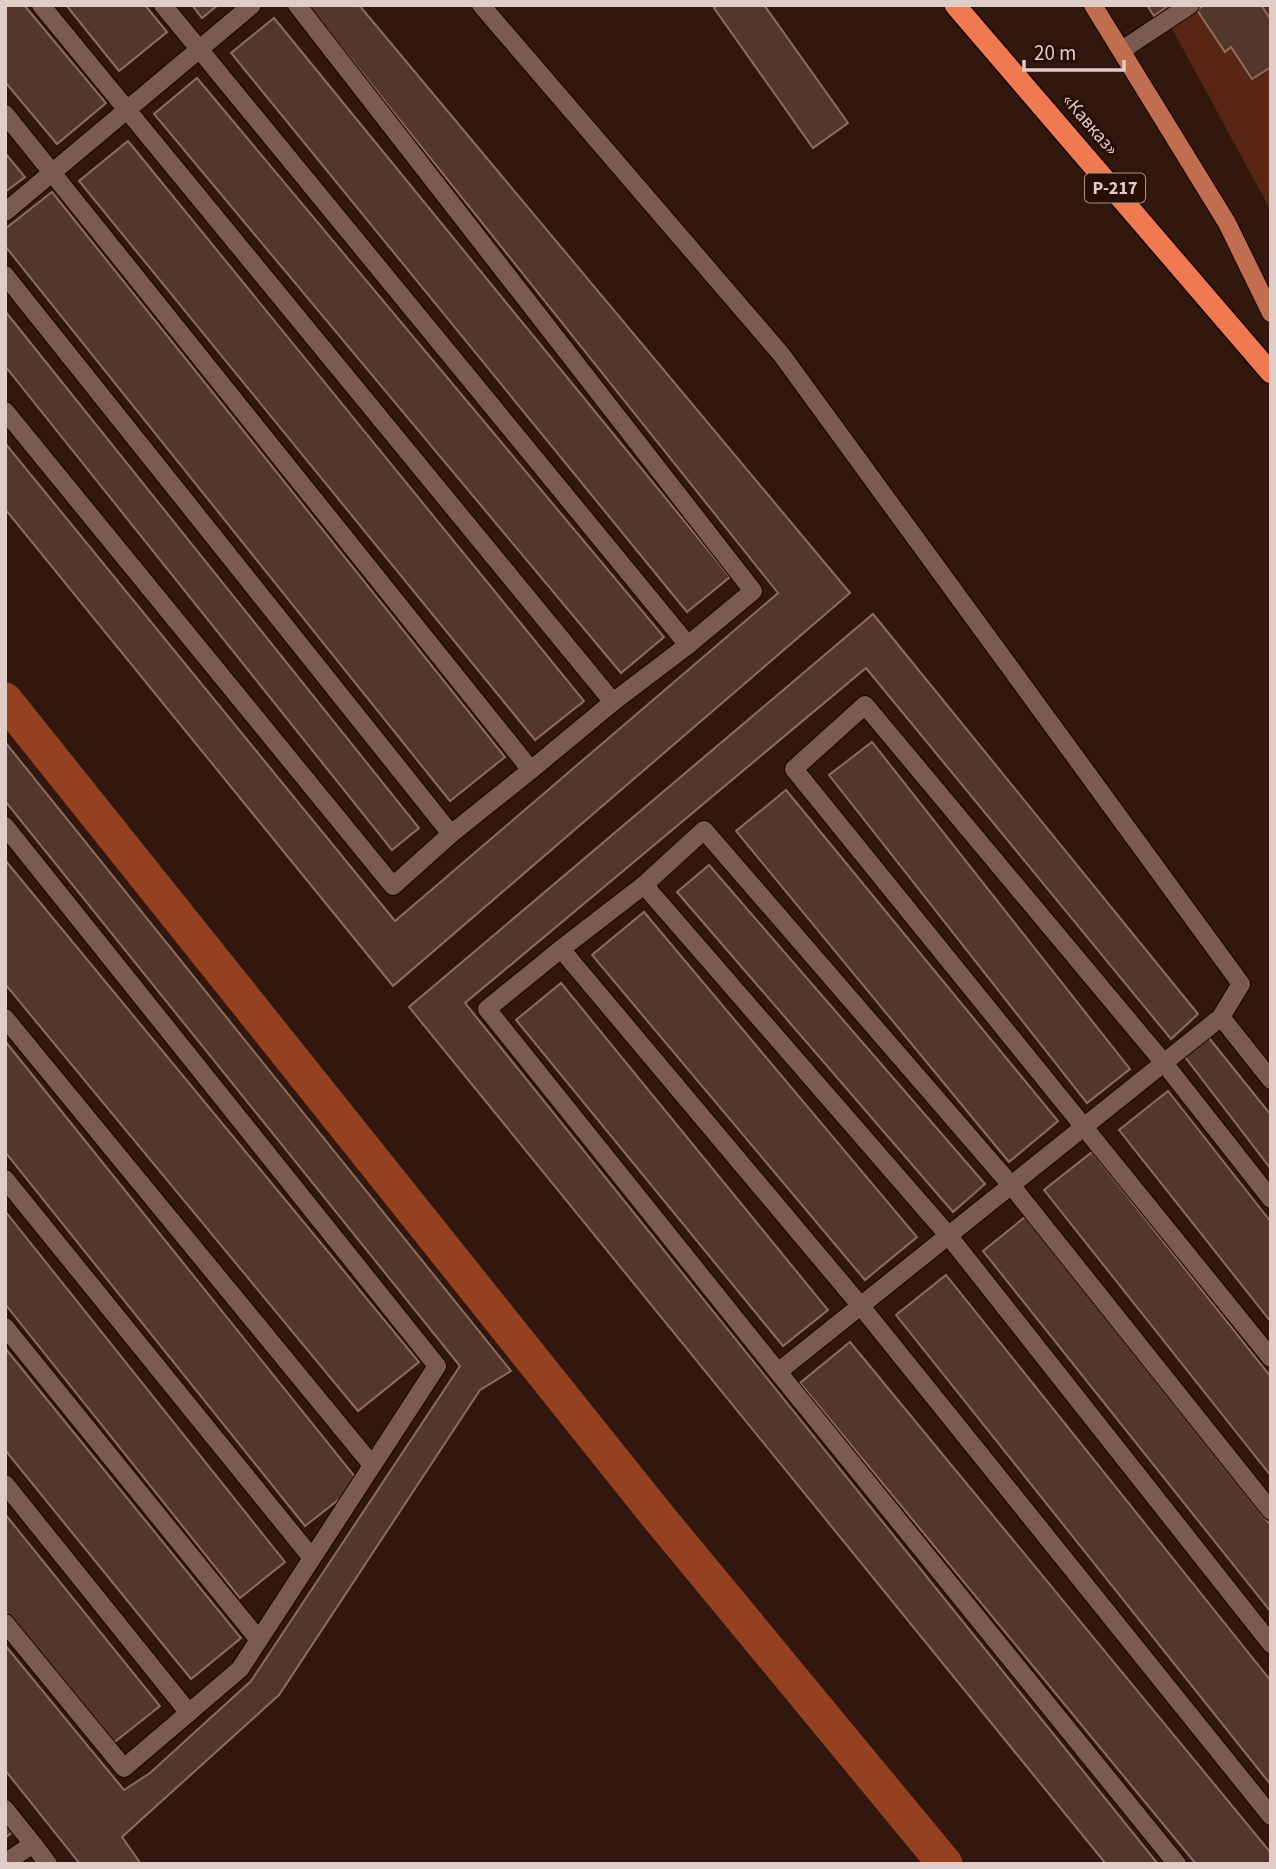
<svg xmlns="http://www.w3.org/2000/svg" width="1276" height="1869" font-family="'Source Sans 3',sans-serif">
	<style>
		.green { fill: #592614 }
		.lines { fill: none; stroke-linecap: round; stroke-linejoin: round }
		.canal { stroke: #954021; stroke-width: 35 }
		.building { fill: #54362c; stroke: #8e6c61; stroke-width: 2 }
		.minor-casing { stroke: #180300; stroke-width: 20 }
		.major-casing { stroke: #180300; stroke-width: 20 }
		.highway-casing { stroke: #180300; stroke-width: 24 }
		.minor { stroke: #7b5a4f; stroke-width: 18 }
		.major { stroke: #c16d50; stroke-width: 18 }
		.highway { stroke: #ef7950; stroke-width: 21 }
		.labels { text-anchor: middle; dominant-baseline: central; stroke-width: 6; stroke-linejoin: round; paint-order: stroke }
		.shield { fill: #280e05; stroke: #a9948d; stroke-width: 2 }
		.shield-label { font-size: 18px; font-weight: bold; fill: #e0cdc7 }
		.street-label { font-size: 19px; fill: #e0cdc7; stroke: #280e05 }
	</style>
	<rect width="100%" height="100%" fill="#32170e"/>
	<polygon class="green" points="1159,5 1271,5 1271,211 1162,10"/>
	<g class="lines">
		<polyline class="canal" points="5,700 656,1514 945,1864"/>
	</g>
	<g class="building">
		<polygon points="5,5 24,5 106,103 57,144 5,82"/>
		<polygon points="66,5 145,5 167,32 119,71"/>
		<polygon points="192,5 218,5 202,18"/>
		<polygon points="308,5 359,5 850,593 393,986 5,509 5,443 395,921 778,593"/>
		<polygon points="718,5 764,5 848,123 813,148 714,8"/>
		<polygon points="1147,5 1169,5 1154,16"/>
		<polygon points="1204,5 1261,5 1271,20 1271,67 1252,79 1231,47 1225,52 1197,10"/>
		<polygon points="274,18 730,577 687,612 231,53"/>
		<polygon points="197,78 664,637 621,673 154,114"/>
		<polygon points="128,141 584,701 535,740 79,181"/>
		<polygon points="5,153 25,177 5,192"/>
		<polygon points="52,192 505,757 450,801 5,246 5,229"/>
		<polygon points="5,311 419,828 392,850 5,366"/>
		<polygon points="873,614 1198,1014 1171,1039 866,668 465,1003 1158,1864 1106,1864 409,1007"/>
		<polygon points="5,742 511,1371 480,1390 279,1695 122,1837 141,1864 80,1864 5,1770 5,1645 124,1790 150,1773 251,1681 460,1366 5,801"/>
		<polygon points="872,742 1130,1069 1087,1103 829,775"/>
		<polygon points="786,790 1058,1121 1009,1162 736,831"/>
		<polygon points="5,860 419,1362 358,1411 5,984"/>
		<polygon points="709,865 985,1184 953,1212 677,892"/>
		<polygon points="644,912 917,1237 865,1280 592,955"/>
		<polygon points="561,983 828,1310 783,1346 516,1020"/>
		<polygon points="1209,1038 1271,1115 1271,1169 1185,1057"/>
		<polygon points="5,1041 360,1483 305,1526 5,1152"/>
		<polygon points="1168,1091 1271,1222 1271,1322 1119,1130"/>
		<polygon points="1092,1152 1271,1377 1271,1476 1044,1190"/>
		<polygon points="5,1211 285,1562 240,1598 5,1304"/>
		<polygon points="1025,1217 1271,1526 1271,1612 983,1251"/>
		<polygon points="946,1275 1271,1681 1271,1785 896,1315"/>
		<polygon points="850,1342 1271,1853 1271,1864 1196,1864 800,1383"/>
		<polygon points="5,1348 241,1638 191,1679 5,1450"/>
		<polygon points="5,1514 160,1706 112,1744 5,1611"/>
		<polygon points="5,1817 15,1830 5,1838"/>
	</g>
	<g class="lines">
		<g class="minor-casing">
			<g id="minor">
				<polyline points="41,5 613,702 688,645"/>
				<polyline points="163,5 688,645 753,591 297,5"/>
				<polyline points="481,5 781,354 1241,984 1221,1017 778,1372 487,1009 561,949 860,1305 1271,1816"/>
				<polyline points="1122,50 1190,5"/>
				<polyline points="5,114 531,770 613,702"/>
				<polyline points="5,212 252,5"/>
				<polyline points="5,275 451,834"/>
				<polyline points="5,411 393,886 451,834 531,770"/>
				<polyline points="5,826 437,1366 240,1669 124,1768 5,1623"/>
				<polyline points="644,885 704,830 1011,1185 1271,1511"/>
				<polyline points="561,949 644,885 948,1235 1271,1644"/>
				<polyline points="1221,1017 1271,1080"/>
				<polyline points="5,1018 372,1465"/>
				<polyline points="5,1179 312,1558"/>
				<polyline points="1271,1199 1164,1063 865,705 794,769 1271,1358"/>
				<polyline points="5,1327 259,1640"/>
				<polyline points="778,1372 1177,1864"/>
				<polyline points="5,1484 189,1713"/>
				<polyline points="5,1809 33,1844"/>
				<polyline points="5,1863 33,1844 48,1864"/>
			</g>
		</g>
		<g class="major-casing">
			<polyline id="major" points="1093,5 1227,223 1271,313"/>
		</g>
		<g class="highway-casing">
			<polyline id="highway" points="955,5 1271,373"/>
		</g>
		<use href="#minor" class="minor"/>
		<use href="#major" class="major"/>
		<use href="#highway" class="highway"/>
	</g>
	<g class="labels">
		<rect class="shield" x="1085" y="173.5" width="60" height="29" rx="5"/>
		<g class="shield-label">
			<text x="1115" y="188">Р-217</text>
		</g>
		<g class="street-label">
			<text transform="translate(1090 125) rotate(49)">«Кавказ»</text>
		</g>
	</g>
	<rect width="1276" height="1869" fill="none" stroke="#e0cdc7" stroke-width="14"/>
	<path d="M1024 60v10h100v-10" fill="none" stroke="#e0cdc7" stroke-width="3.5"/>
	<text x="1034" y="60" font-size="21" fill="#e0cdc7" stroke="#280e05" stroke-width="5" paint-order="stroke">20 m</text>
</svg>
